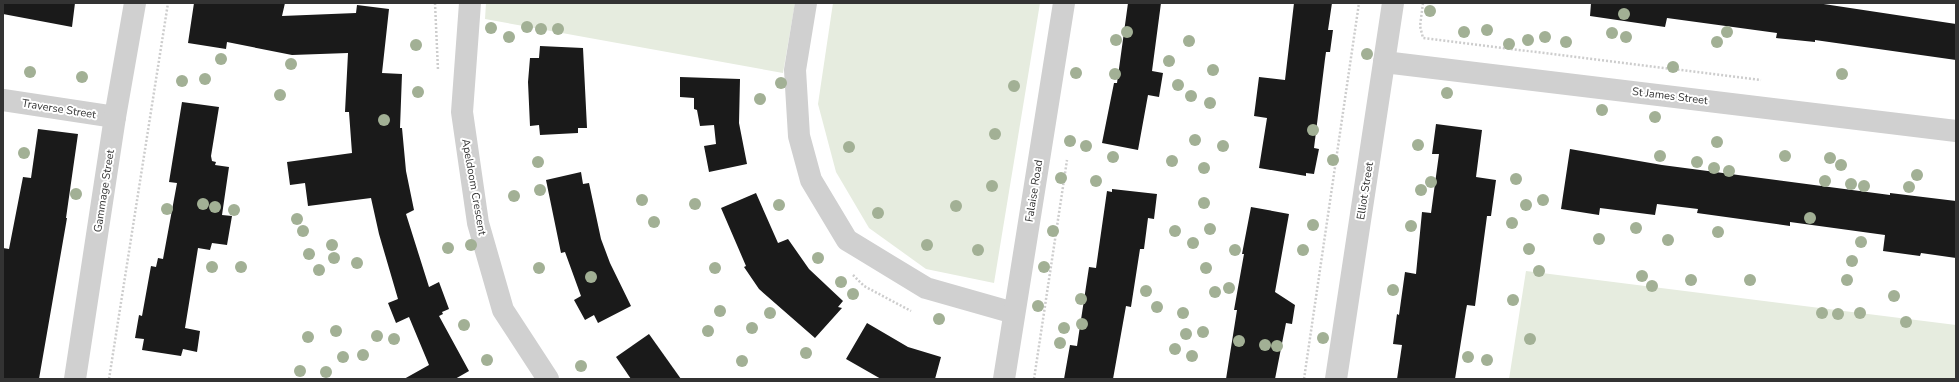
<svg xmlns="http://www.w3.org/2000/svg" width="1959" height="382" font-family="'Nunito Sans',sans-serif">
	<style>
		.green { fill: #e6ecdf }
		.building { fill: #1a1a1a }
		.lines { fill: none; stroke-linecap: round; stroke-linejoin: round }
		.path { stroke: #cdcdcd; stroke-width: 2.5; stroke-dasharray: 2 2; stroke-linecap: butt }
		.minor { stroke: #d0d0d0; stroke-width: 22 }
		.tree { fill: #a2b095 }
		.labels { text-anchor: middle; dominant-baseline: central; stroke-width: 4; stroke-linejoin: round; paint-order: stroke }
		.street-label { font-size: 11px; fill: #333; stroke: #fff }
	</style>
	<rect width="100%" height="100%" fill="#fff"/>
	<g class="green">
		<polygon points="486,3 795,3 783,73 485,19"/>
		<polygon points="833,3 1040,3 994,283 926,269 869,228 836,172 818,104"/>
		<polygon points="1526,271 1956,325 1956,379 1509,379"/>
	</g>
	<g class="building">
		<polygon points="3,3 75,3 72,27 3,14"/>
		<polygon points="194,3 285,3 282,16 356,13 357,5 389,9 382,73 402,74 400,128 402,128 406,171 414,210 406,214 429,287 439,282 449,309 442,312 443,314 439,316 469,371 455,379 404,379 429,365 409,317 396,323 388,303 398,299 379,234 371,198 308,206 305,183 290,185 287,162 352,153 349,112 345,112 348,53 292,55 227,42 226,49 188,43"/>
		<polygon points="1128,3 1161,3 1152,71 1163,73 1159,97 1148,95 1138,150 1102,143 1114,83 1117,83"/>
		<polygon points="1294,3 1332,3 1328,30 1333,30 1330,52 1326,52 1325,59 1314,148 1319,149 1314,174 1306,173 1306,176 1259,168 1267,118 1254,116 1259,77 1285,80"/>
		<polygon points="1591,3 1817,3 1956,24 1956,60 1815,40 1815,42 1776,38 1777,33 1667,18 1665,27 1590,16"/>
		<polygon points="540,46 583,48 587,128 578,128 578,133 540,135 539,125 530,126 528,82 530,58 539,58"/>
		<polygon points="680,77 740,79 739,123 747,164 709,172 704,146 716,144 714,125 700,126 697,110 694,109 694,98 680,97"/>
		<polygon points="182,102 219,107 211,156 212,161 216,162 215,165 229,167 222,215 232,216 227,245 212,243 210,250 198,248 185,328 200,331 197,352 183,349 181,356 142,350 144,339 135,338 139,315 142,316 151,266 156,267 158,258 163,259 177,183 169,182"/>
		<polygon points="1436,124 1482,130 1476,177 1496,180 1491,216 1487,216 1475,306 1467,305 1466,310 1455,379 1397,379 1402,345 1393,344 1397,314 1399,315 1405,272 1416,274 1422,212 1431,213 1439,154 1432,154"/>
		<polygon points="38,129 78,134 66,218 67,218 39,379 3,379 3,248 9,249 23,177 31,178"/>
		<polygon points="1570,149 1662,165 1890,195 1890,193 1956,201 1956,258 1921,253 1920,256 1883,251 1885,235 1790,222 1790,226 1697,213 1698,209 1657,204 1655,215 1600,208 1599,215 1561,209"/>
		<polygon points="581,172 583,184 589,183 601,239 610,263 631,306 598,323 594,315 585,320 574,300 581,296 565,252 561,253 546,180"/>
		<polygon points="1112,189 1157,194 1154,219 1148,218 1144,249 1140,249 1131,307 1126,306 1113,379 1064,379 1070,345 1077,346 1089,267 1096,268 1107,191 1112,192"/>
		<polygon points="756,193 778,243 788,239 809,269 843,301 838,307 842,308 815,338 759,289 744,267 746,266 721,208"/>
		<polygon points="1251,207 1289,214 1275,292 1295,305 1292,324 1286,323 1275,379 1226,379 1237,310 1234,310 1244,254 1242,254"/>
		<polygon points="867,323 908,347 941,357 935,379 881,379 846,359"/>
		<polygon points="649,334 681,379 631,379 616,357"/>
	</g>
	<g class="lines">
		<g class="path">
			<polyline points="435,3 438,70"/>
			<polyline points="1423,3 1420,26 1423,38 1761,80"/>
			<polyline points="853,275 864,286 911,311"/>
			<polyline points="109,379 168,3"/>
			<polyline points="1034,379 1067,160"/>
			<polyline points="1304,379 1359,3"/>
		</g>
		<g class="minor">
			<polyline points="470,3 462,112 478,223 503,310 548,379"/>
			<polyline points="806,3 795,70 799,136 811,180 847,240 926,288 1014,313"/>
			<polyline points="1384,62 1956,131"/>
			<polyline points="3,100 115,117"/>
			<polyline points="75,379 115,117 135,3"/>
			<polyline points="1004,379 1064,3"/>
			<polyline points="1336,379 1393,3"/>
		</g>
	</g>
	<g class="tree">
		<circle cx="1430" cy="11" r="6"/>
		<circle cx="1624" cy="14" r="6"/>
		<circle cx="527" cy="27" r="6"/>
		<circle cx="491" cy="28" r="6"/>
		<circle cx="541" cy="29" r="6"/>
		<circle cx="558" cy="29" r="6"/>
		<circle cx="1487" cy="30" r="6"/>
		<circle cx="1127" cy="32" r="6"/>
		<circle cx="1464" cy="32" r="6"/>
		<circle cx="1727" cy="32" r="6"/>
		<circle cx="1612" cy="33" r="6"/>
		<circle cx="509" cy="37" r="6"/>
		<circle cx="1545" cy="37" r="6"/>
		<circle cx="1626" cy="37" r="6"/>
		<circle cx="1116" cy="40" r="6"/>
		<circle cx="1528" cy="40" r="6"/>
		<circle cx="1189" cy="41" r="6"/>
		<circle cx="1566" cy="42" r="6"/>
		<circle cx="1717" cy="42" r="6"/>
		<circle cx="1509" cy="44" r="6"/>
		<circle cx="416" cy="45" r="6"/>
		<circle cx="1367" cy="54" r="6"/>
		<circle cx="221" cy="59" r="6"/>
		<circle cx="1169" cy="61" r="6"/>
		<circle cx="291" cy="64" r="6"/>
		<circle cx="1673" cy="67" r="6"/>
		<circle cx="1213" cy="70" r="6"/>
		<circle cx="30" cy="72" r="6"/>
		<circle cx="1076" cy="73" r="6"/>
		<circle cx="1115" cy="74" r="6"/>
		<circle cx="1842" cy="74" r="6"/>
		<circle cx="82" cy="77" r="6"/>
		<circle cx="205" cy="79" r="6"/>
		<circle cx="182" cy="81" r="6"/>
		<circle cx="781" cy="83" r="6"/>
		<circle cx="1178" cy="85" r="6"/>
		<circle cx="1014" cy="86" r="6"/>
		<circle cx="418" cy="92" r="6"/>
		<circle cx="1447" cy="93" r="6"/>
		<circle cx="280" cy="95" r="6"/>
		<circle cx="1191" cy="96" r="6"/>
		<circle cx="760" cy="99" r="6"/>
		<circle cx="1210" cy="103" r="6"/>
		<circle cx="1602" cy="110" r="6"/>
		<circle cx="1655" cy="117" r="6"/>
		<circle cx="384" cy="120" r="6"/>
		<circle cx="1313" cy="130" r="6"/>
		<circle cx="995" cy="134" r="6"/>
		<circle cx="1195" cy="140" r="6"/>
		<circle cx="1070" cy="141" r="6"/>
		<circle cx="1717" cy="142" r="6"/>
		<circle cx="1418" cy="145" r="6"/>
		<circle cx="1086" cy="146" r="6"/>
		<circle cx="1223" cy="146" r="6"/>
		<circle cx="849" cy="147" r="6"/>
		<circle cx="24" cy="153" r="6"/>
		<circle cx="1660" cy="156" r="6"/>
		<circle cx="1785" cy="156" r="6"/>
		<circle cx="1113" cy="157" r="6"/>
		<circle cx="1830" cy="158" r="6"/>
		<circle cx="1333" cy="160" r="6"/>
		<circle cx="1172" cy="161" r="6"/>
		<circle cx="538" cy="162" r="6"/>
		<circle cx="1697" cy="162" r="6"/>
		<circle cx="1841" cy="165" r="6"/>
		<circle cx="1204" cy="168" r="6"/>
		<circle cx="1714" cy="168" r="6"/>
		<circle cx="1729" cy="171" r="6"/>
		<circle cx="1917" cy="175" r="6"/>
		<circle cx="1061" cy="178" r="6"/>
		<circle cx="1516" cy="179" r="6"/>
		<circle cx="1096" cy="181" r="6"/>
		<circle cx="1825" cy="181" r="6"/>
		<circle cx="1431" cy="182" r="6"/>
		<circle cx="1851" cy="184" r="6"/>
		<circle cx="992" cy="186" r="6"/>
		<circle cx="1864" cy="186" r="6"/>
		<circle cx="1909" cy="187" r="6"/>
		<circle cx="540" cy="190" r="6"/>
		<circle cx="1421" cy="190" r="6"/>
		<circle cx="76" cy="194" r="6"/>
		<circle cx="514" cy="196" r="6"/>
		<circle cx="642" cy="200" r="6"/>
		<circle cx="1543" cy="200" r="6"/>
		<circle cx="1204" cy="203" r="6"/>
		<circle cx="203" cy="204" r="6"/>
		<circle cx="695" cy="204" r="6"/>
		<circle cx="779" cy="205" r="6"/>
		<circle cx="1526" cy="205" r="6"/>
		<circle cx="956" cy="206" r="6"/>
		<circle cx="215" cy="207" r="6"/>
		<circle cx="167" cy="209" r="6"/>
		<circle cx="234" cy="210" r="6"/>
		<circle cx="878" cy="213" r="6"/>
		<circle cx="1810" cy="218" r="6"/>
		<circle cx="297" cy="219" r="6"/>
		<circle cx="654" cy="222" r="6"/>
		<circle cx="1512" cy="223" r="6"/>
		<circle cx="1313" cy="225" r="6"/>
		<circle cx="1411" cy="226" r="6"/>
		<circle cx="1636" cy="228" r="6"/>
		<circle cx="1210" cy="229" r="6"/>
		<circle cx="303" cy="231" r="6"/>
		<circle cx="1053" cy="231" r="6"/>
		<circle cx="1175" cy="231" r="6"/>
		<circle cx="1718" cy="232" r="6"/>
		<circle cx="1599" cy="239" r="6"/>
		<circle cx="1668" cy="240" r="6"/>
		<circle cx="1861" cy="242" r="6"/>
		<circle cx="1193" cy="243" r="6"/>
		<circle cx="332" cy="245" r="6"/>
		<circle cx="471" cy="245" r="6"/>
		<circle cx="927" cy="245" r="6"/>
		<circle cx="448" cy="248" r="6"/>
		<circle cx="1529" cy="249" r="6"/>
		<circle cx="978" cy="250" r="6"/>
		<circle cx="1235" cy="250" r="6"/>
		<circle cx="1303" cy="250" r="6"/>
		<circle cx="309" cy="254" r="6"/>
		<circle cx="334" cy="258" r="6"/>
		<circle cx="818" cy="258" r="6"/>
		<circle cx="1852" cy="261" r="6"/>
		<circle cx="357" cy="263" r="6"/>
		<circle cx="212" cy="267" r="6"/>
		<circle cx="241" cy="267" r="6"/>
		<circle cx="1044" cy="267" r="6"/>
		<circle cx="539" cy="268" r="6"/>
		<circle cx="715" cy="268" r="6"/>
		<circle cx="1206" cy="268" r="6"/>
		<circle cx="319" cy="270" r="6"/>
		<circle cx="1539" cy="271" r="6"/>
		<circle cx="1642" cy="276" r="6"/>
		<circle cx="591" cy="277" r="6"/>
		<circle cx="1691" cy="280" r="6"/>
		<circle cx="1750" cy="280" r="6"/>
		<circle cx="1847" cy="280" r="6"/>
		<circle cx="841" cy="282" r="6"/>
		<circle cx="1652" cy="286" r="6"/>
		<circle cx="1229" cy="288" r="6"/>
		<circle cx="1393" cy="290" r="6"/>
		<circle cx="1146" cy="291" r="6"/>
		<circle cx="1215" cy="292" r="6"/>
		<circle cx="853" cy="294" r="6"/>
		<circle cx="1894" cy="296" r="6"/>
		<circle cx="1081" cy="299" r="6"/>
		<circle cx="1513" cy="300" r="6"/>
		<circle cx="1038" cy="306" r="6"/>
		<circle cx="1157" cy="307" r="6"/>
		<circle cx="720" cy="311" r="6"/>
		<circle cx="770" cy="313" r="6"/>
		<circle cx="1183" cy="313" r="6"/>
		<circle cx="1822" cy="313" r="6"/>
		<circle cx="1860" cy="313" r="6"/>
		<circle cx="1838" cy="314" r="6"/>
		<circle cx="939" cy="319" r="6"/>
		<circle cx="1906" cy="322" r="6"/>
		<circle cx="1082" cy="324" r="6"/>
		<circle cx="464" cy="325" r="6"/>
		<circle cx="752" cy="328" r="6"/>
		<circle cx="1064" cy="328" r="6"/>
		<circle cx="336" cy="331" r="6"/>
		<circle cx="708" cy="331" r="6"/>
		<circle cx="1203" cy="332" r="6"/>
		<circle cx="1186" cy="334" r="6"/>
		<circle cx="377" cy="336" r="6"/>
		<circle cx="308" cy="337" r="6"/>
		<circle cx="1323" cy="338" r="6"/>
		<circle cx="394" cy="339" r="6"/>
		<circle cx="1530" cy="339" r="6"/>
		<circle cx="1239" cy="341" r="6"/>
		<circle cx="1060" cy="343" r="6"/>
		<circle cx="1265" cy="345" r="6"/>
		<circle cx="1277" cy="346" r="6"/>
		<circle cx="1175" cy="349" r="6"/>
		<circle cx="806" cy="353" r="6"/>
		<circle cx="363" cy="355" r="6"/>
		<circle cx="1192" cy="356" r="6"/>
		<circle cx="343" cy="357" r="6"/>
		<circle cx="1468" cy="357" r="6"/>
		<circle cx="487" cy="360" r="6"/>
		<circle cx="1487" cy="360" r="6"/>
		<circle cx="742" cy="361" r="6"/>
		<circle cx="581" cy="366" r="6"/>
		<circle cx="300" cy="371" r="6"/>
		<circle cx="326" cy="372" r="6"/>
	</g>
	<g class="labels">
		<g class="street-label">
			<text transform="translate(1670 96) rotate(7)">St James Street</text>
			<text transform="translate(59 109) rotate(9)">Traverse Street</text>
			<text transform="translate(474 187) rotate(80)">Apeldoom Crescent</text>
			<text transform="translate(104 191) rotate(-81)">Gammage Street</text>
			<text transform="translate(1034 191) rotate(-81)">Falaise Road</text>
			<text transform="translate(1365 191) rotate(-81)">Elliot Street</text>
		</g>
	</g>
	<rect width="1959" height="382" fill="none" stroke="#333333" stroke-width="8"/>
</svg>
